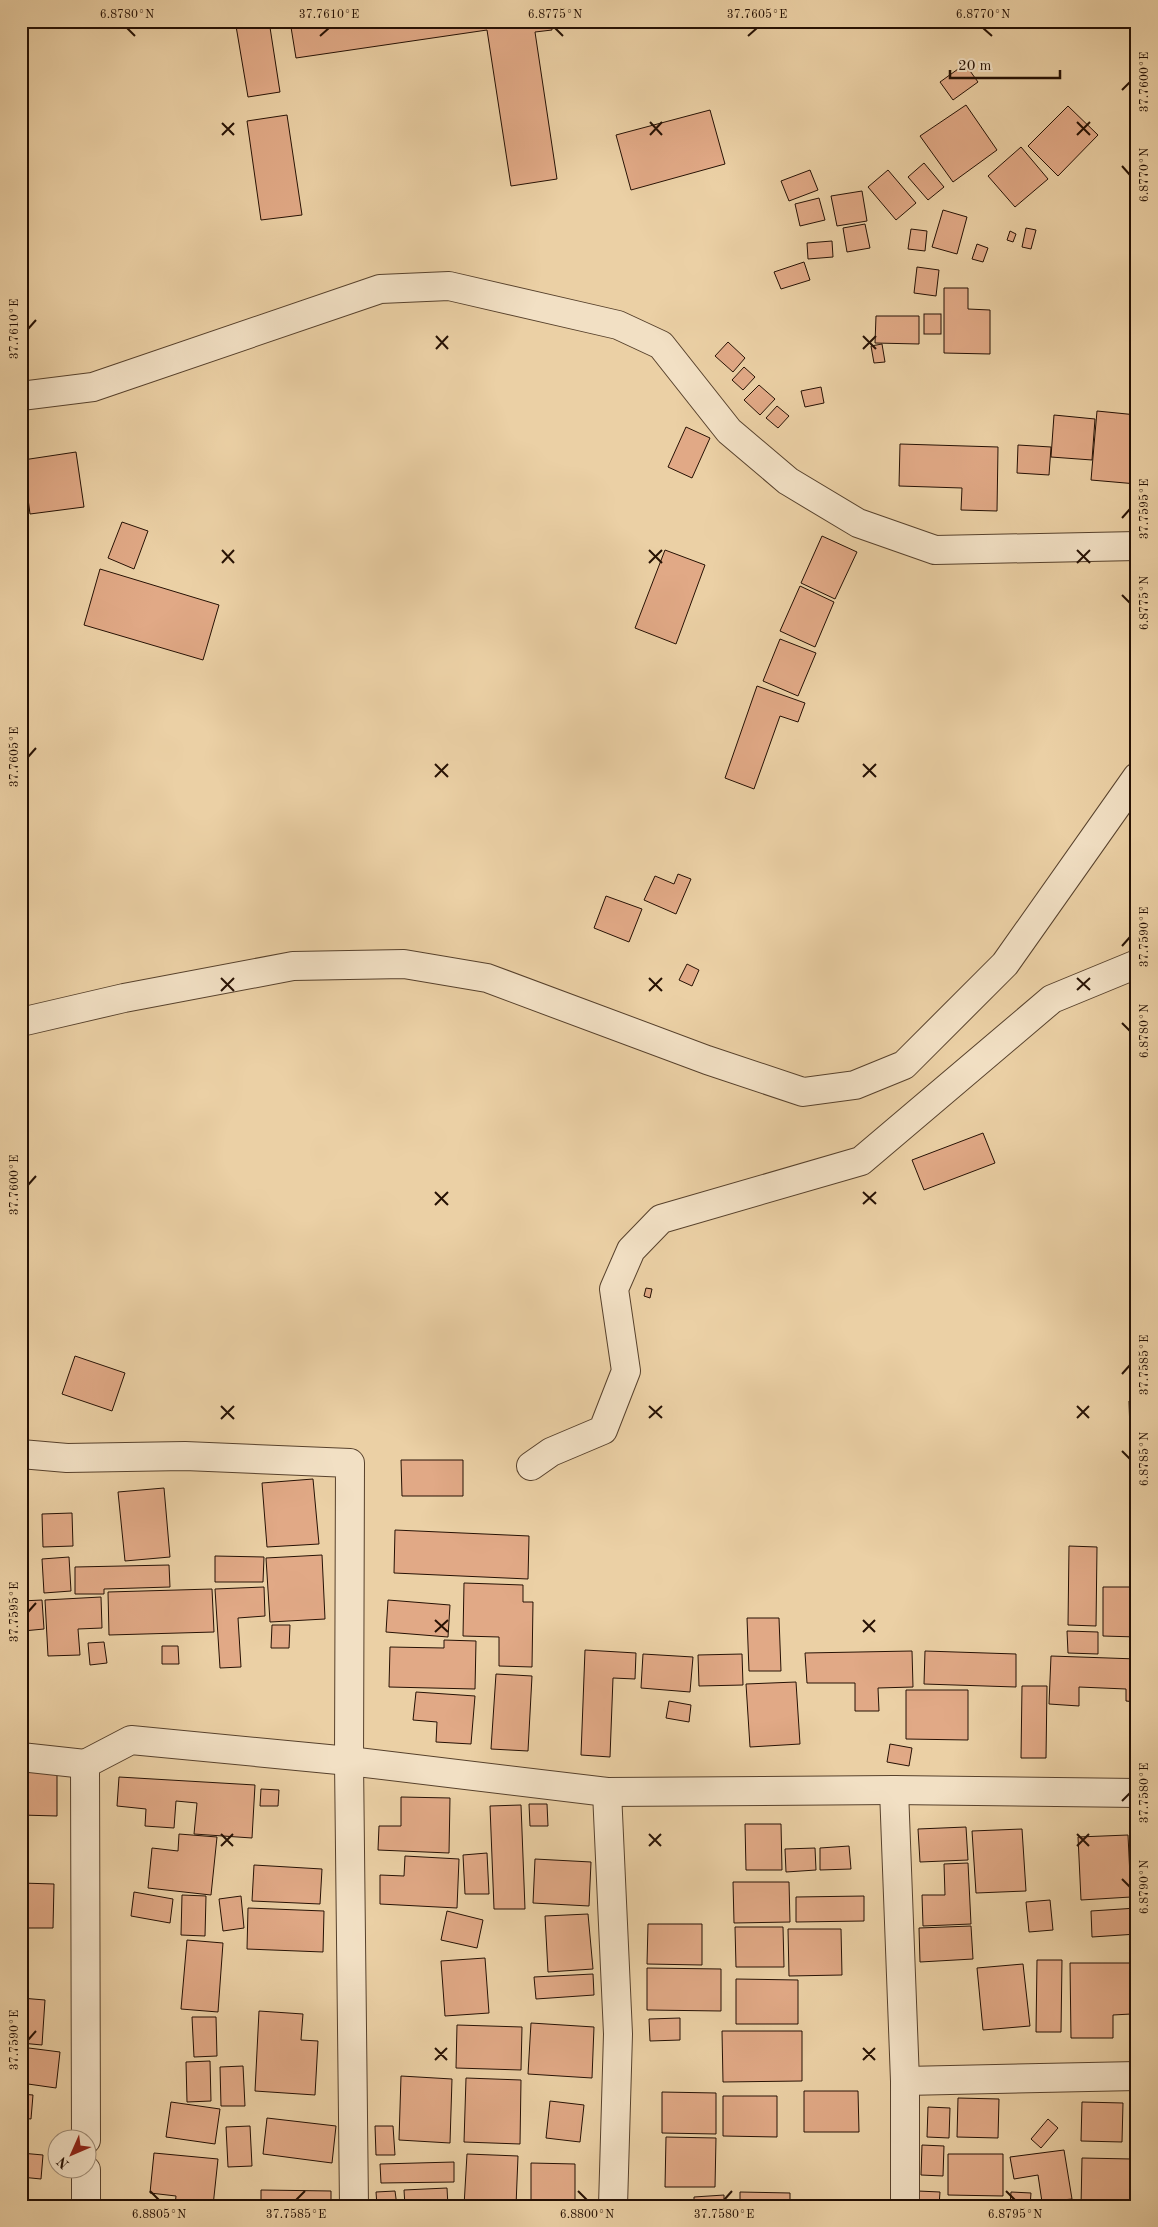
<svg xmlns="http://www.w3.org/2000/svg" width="1158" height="2227" font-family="'Old Standard TT',serif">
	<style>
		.building { fill: #e1a986; stroke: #261104 }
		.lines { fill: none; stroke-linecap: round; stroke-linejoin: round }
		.street-casing { stroke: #57412c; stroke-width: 30 }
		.street { stroke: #f2e0c4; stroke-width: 28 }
		.ticks { fill: none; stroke: #261104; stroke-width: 2 }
		.neatline { fill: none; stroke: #261104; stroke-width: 2 }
		.ticks-label { font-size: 12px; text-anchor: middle; fill: #261104 }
	</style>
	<rect width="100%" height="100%" fill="#ebd0a5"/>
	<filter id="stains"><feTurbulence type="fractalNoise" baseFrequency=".004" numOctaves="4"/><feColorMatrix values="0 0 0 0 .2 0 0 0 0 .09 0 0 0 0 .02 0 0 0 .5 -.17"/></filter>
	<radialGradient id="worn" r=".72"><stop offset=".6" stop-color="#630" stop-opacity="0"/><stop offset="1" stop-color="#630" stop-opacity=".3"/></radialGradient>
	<g class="building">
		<polygon points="269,21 280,92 248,97 236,26"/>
		<polygon points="290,21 551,21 552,30 535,32 557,179 511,186 487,30 296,58"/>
		<polygon points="965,64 978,82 953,100 940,82"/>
		<polygon points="966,105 997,150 953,182 920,136"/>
		<polygon points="1068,106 1098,135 1058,176 1028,146"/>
		<polygon points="710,110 725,164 631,190 616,135"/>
		<polygon points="287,115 302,215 261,220 247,121"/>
		<polygon points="1021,147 1048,179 1015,207 988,176"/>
		<polygon points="924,163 944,187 928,200 908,177"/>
		<polygon points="810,170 818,190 789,201 781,181"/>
		<polygon points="888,170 916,203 896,220 868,187"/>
		<polygon points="862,191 867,221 837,226 831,196"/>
		<polygon points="819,198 825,220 800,226 795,204"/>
		<polygon points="943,210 967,217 957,254 932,247"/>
		<polygon points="865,224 870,248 847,252 843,228"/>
		<polygon points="1026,228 1036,230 1031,249 1022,247"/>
		<polygon points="911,229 927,231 925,251 908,249"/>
		<polygon points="1010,231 1016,234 1013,242 1007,240"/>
		<polygon points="832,241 833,257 808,259 807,243"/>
		<polygon points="977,244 988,248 983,262 972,259"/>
		<polygon points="804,262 810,280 781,289 774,272"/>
		<polygon points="917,267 939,270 936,296 914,293"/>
		<polygon points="944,288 968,288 968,309 990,310 990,354 944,353"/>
		<rect x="924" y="314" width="17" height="20"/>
		<polygon points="876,316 919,316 919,344 875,343"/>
		<polygon points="728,342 745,358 733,372 715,356"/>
		<polygon points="882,344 885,362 874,363 871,346"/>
		<polygon points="744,367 755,377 743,390 732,380"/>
		<polygon points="759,385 775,399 760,415 744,400"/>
		<polygon points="821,387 824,403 805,407 801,391"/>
		<polygon points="777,406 789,416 778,428 766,418"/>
		<polygon points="1097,411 1137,415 1137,484 1091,480"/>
		<polygon points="1054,415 1095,419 1092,460 1051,457"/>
		<polygon points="686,427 710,438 692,478 668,467"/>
		<polygon points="900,444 998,447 997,511 961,510 962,488 899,486"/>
		<polygon points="1018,445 1051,447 1049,475 1017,473"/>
		<polygon points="76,452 84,507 30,514 23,460"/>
		<polygon points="122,522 148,531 134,569 108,558"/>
		<polygon points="822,536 857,552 835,599 801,583"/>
		<polygon points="665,550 705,565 676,644 635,628"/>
		<polygon points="100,569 219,605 203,660 84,625"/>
		<polygon points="800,586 834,602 815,647 780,631"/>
		<polygon points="780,639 816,653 798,696 763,681"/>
		<polygon points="757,686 805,703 798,722 780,716 754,789 725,778"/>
		<polygon points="678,874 691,879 676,914 644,900 655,876 674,884"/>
		<polygon points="606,896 642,909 629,942 594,928"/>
		<polygon points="687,964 699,970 692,986 679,980"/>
		<polygon points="983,1133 995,1163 924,1190 912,1160"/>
		<polygon points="646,1288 652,1289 650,1298 644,1296"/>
		<polygon points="75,1356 125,1373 112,1411 62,1394"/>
		<polygon points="1129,1401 1137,1401 1137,1432 1130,1432"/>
		<polygon points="401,1460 463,1460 463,1496 402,1496"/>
		<polygon points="313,1479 319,1544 267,1547 262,1483"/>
		<polygon points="164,1488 170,1557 125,1561 118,1492"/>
		<polygon points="72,1513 73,1546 43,1547 42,1514"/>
		<polygon points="395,1530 529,1536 528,1579 394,1573"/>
		<polygon points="1069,1546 1097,1547 1096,1626 1068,1625"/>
		<polygon points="322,1555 325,1619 270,1622 266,1558"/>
		<polygon points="215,1556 264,1557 263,1582 215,1582"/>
		<polygon points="69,1557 71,1591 44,1593 42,1559"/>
		<polygon points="169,1565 170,1587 104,1589 104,1594 75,1594 75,1567"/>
		<polygon points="464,1583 523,1585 523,1602 533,1602 532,1667 499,1666 499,1637 463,1636"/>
		<polygon points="264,1587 265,1616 238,1618 241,1667 220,1668 215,1589"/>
		<polygon points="1103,1587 1131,1587 1131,1613 1137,1613 1137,1637 1103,1636"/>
		<polygon points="212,1589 214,1632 109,1635 108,1592"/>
		<polygon points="101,1597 102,1628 78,1629 80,1655 48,1656 45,1600"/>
		<polygon points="42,1600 44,1629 23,1631 27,1706 21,1707 21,1601"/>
		<polygon points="388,1600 450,1605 448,1637 386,1632"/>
		<polygon points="747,1618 779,1618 781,1671 749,1671"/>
		<polygon points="272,1625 290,1625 289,1648 271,1648"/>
		<polygon points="1067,1631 1098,1632 1098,1654 1068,1653"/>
		<polygon points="444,1640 476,1641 475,1689 389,1687 390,1647 444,1648"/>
		<polygon points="104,1642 107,1663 90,1665 88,1643"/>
		<polygon points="162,1646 178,1646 179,1664 162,1664"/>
		<polygon points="585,1650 636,1653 635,1679 613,1678 610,1757 581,1755"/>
		<polygon points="912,1651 913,1687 878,1688 879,1711 855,1711 855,1683 807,1683 805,1653"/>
		<polygon points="925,1651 1016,1654 1016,1687 924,1684"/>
		<polygon points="643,1654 693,1657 690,1692 641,1688"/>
		<polygon points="742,1654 743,1685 699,1686 698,1655"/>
		<polygon points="1051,1656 1137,1659 1137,1702 1126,1701 1126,1689 1079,1687 1079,1706 1049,1704"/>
		<polygon points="496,1674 532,1676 528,1751 491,1749"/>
		<polygon points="796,1682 800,1744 750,1747 746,1684"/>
		<polygon points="1022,1686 1047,1686 1046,1758 1021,1758"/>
		<polygon points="906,1690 968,1690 968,1740 906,1739"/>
		<polygon points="416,1692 475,1696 471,1744 436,1742 437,1722 413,1720"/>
		<polygon points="669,1701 691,1705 689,1722 666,1718"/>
		<polygon points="890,1744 912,1748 909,1766 887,1762"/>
		<polygon points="21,1771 57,1772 57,1816 21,1815"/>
		<polygon points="119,1777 255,1785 252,1838 194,1834 197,1803 176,1801 174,1828 145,1826 146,1809 117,1806"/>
		<polygon points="261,1789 279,1790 278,1806 260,1806"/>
		<polygon points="401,1797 450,1798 449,1853 378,1850 379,1826 401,1826"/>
		<polygon points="529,1804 547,1804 548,1826 530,1826"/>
		<polygon points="521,1805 525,1909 494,1909 490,1806"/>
		<polygon points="745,1824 781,1824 782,1870 746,1870"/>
		<polygon points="966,1827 968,1860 920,1862 918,1829"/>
		<polygon points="1022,1829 1026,1891 976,1893 972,1831"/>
		<polygon points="179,1834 217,1837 211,1895 148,1888 152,1848 178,1851"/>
		<polygon points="1128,1835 1131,1897 1081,1900 1078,1837"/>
		<polygon points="849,1846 851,1869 820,1870 820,1848"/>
		<polygon points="815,1848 816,1870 786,1872 785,1849"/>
		<polygon points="487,1853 489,1894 465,1894 463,1855"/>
		<polygon points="405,1856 459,1859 457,1908 380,1904 380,1875 404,1876"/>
		<polygon points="535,1859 591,1862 589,1906 533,1903"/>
		<polygon points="968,1863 971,1924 923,1926 922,1895 945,1895 944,1864"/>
		<polygon points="254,1865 322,1869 320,1904 252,1901"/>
		<polygon points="733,1882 789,1882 790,1922 734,1923"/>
		<polygon points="21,1883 54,1884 53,1928 21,1928"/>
		<polygon points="134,1892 173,1899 170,1923 131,1916"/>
		<polygon points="182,1895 206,1896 205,1936 181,1935"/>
		<polygon points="241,1896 244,1928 223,1931 219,1899"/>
		<polygon points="864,1896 864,1921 796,1922 796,1897"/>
		<polygon points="1050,1900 1053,1930 1029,1932 1026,1902"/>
		<polygon points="248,1908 324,1911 323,1952 247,1949"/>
		<polygon points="1137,1908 1137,1934 1092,1937 1091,1911"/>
		<polygon points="447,1911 483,1920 477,1948 441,1940"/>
		<polygon points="588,1914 593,1969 548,1972 545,1916"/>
		<polygon points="648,1924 702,1924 702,1965 647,1964"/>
		<polygon points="971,1926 973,1959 920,1962 919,1928"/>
		<polygon points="735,1927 783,1927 784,1967 736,1967"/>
		<polygon points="788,1929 841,1929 842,1975 789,1976"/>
		<polygon points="187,1940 223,1943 218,2012 181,2009"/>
		<polygon points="485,1958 489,2013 445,2016 441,1961"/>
		<polygon points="1037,1960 1062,1960 1061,2032 1036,2032"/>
		<polygon points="1070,1963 1131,1963 1131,2014 1113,2015 1113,2038 1071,2038"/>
		<polygon points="1023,1964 1030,2026 983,2030 977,1968"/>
		<polygon points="647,1968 721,1969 721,2011 647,2010"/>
		<polygon points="593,1974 594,1995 536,1999 534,1977"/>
		<polygon points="736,1979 798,1980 798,2024 736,2024"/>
		<polygon points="21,1998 45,2000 42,2045 21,2043"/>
		<polygon points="259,2011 303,2014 301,2040 318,2041 315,2095 255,2091"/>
		<polygon points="192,2017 216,2017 217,2056 194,2057"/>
		<polygon points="680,2018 680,2040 650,2041 649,2019"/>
		<polygon points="531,2023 594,2027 592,2078 528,2074"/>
		<polygon points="457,2025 522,2027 521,2070 456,2068"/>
		<polygon points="722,2031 802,2031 802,2081 723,2082"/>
		<polygon points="21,2047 60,2052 56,2088 21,2083"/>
		<polygon points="210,2061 211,2101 187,2102 186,2062"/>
		<polygon points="243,2066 245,2106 221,2106 220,2067"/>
		<polygon points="401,2076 452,2079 450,2143 399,2140"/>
		<polygon points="466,2078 521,2080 520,2144 464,2142"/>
		<polygon points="804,2091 858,2091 859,2132 804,2132"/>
		<polygon points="662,2092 716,2093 716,2134 662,2133"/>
		<polygon points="21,2094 33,2095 31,2119 21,2118"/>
		<polygon points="723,2096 777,2096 777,2137 723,2136"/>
		<polygon points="958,2098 999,2099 998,2138 957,2137"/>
		<polygon points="550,2101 584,2105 580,2142 546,2138"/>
		<polygon points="171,2102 220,2109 215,2144 166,2137"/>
		<polygon points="1082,2102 1123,2103 1122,2142 1081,2141"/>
		<polygon points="928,2107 950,2108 949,2138 927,2137"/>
		<polygon points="267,2118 336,2126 332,2163 263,2154"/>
		<polygon points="1048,2119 1058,2128 1041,2148 1031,2139"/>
		<polygon points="250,2126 252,2166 228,2167 226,2127"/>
		<polygon points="375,2126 393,2126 395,2155 376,2155"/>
		<polygon points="666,2137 716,2138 715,2187 665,2187"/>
		<polygon points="922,2145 944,2146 943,2176 921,2175"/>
		<polygon points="1064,2150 1072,2199 1042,2202 1038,2175 1014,2179 1010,2157"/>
		<polygon points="21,2153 43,2155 41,2179 21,2177"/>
		<polygon points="154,2153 218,2159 213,2206 175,2206 176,2196 150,2193"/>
		<polygon points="467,2154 518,2156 516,2206 464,2206"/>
		<polygon points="948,2154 1003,2154 1003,2196 948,2195"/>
		<polygon points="1082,2158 1132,2159 1131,2206 1081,2206"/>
		<polygon points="454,2162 454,2182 381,2183 380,2164"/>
		<polygon points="531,2163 575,2164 575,2206 531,2206"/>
		<polygon points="447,2188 448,2206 405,2206 404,2190"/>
		<polygon points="261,2190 331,2191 331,2206 261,2206"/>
		<polygon points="395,2191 397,2206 377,2206 376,2192"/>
		<polygon points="918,2191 940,2192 939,2206 917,2206"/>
		<polygon points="740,2192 790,2193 790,2206 740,2206"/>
		<polygon points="1011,2192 1031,2193 1030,2206 1010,2206"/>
		<polygon points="724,2195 724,2206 694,2206 694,2197"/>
		<polygon points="944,2201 999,2202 999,2206 944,2206"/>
	</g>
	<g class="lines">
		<g class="street-casing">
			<g id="street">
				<polyline points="21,396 93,387 380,289 449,286 618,325 661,345 729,431 788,481 858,523 935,550 1137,546"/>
				<polyline points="21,1022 124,998 293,966 404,964 487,978 707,1060 803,1092 855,1085 904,1065 1005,964 1137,777"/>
				<polyline points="21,1454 67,1458 185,1456 350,1463 349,1761 354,2206"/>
				<polyline points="531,1466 551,1452 603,1430 626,1371 614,1289 631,1250 661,1219 861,1161 1052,999 1137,964"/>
				<polyline points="21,1757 85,1764"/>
				<polyline points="894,1790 905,2081 905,2206"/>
				<polyline points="607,1792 618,2034 613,2206"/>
				<polyline points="905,2081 1137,2076"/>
				<polyline points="86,2140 85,1764 131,1740 349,1761 607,1792 894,1790 1137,1793"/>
				<polyline points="86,2170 86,2206"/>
			</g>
		</g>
		<use href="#street" class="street"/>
	</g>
	<path class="ticks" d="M127 28 135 36M555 28 563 36M983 28 992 36M320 36 329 28M748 36 757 28M1122 90 1130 82M650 122 662 135M1077 122 1090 135M222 123 234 135M222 135 234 123M650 135 662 122M1077 135 1090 122M1122 166 1130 175M28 329 36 320M436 336 448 349M863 336 876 349M436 349 448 336M863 349 876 336M1122 518 1130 509M222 550 234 563M649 550 662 563M1077 550 1090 563M222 563 234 550M649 563 662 550M1077 563 1090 550M1122 595 1130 603M28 757 36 748M435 764 448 777M863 764 876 777M435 777 448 764M863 777 876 764M1122 946 1130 937M221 978 234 991M649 978 662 991M1077 978 1090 990M1077 990 1090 978M221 991 234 978M649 991 662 978M1122 1023 1130 1031M28 1185 36 1176M435 1192 448 1205M863 1192 876 1204M863 1204 876 1192M435 1205 448 1192M1122 1374 1130 1365M221 1406 234 1419M649 1406 662 1418M1077 1406 1089 1418M649 1418 662 1406M1077 1418 1089 1406M221 1419 234 1406M1122 1451 1130 1459M28 1612 36 1603M435 1620 448 1632M863 1620 875 1632M435 1632 448 1620M863 1632 875 1620M1122 1801 1130 1793M221 1834 233 1846M649 1834 661 1846M1077 1834 1089 1846M221 1846 233 1834M649 1846 661 1834M1077 1846 1089 1834M1122 1879 1130 1887M28 2040 36 2031M435 2048 447 2060M863 2048 875 2060M435 2060 447 2048M863 2060 875 2048M150 2191 159 2200M578 2191 587 2200M1006 2191 1015 2200M296 2200 305 2191M724 2200 732 2191"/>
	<rect width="1158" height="2227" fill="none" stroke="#ebd0a5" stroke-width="55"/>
	<g transform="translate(72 2154) rotate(225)"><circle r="24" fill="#f2e0c4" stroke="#a08d77"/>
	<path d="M0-4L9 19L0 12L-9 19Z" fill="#8f2418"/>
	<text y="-8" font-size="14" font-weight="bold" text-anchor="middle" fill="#261104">N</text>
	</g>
	<path d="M950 70v8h110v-8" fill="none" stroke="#261104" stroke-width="2.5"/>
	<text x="958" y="70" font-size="15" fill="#261104" stroke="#f2e0c4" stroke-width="4" paint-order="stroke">20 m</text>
	<rect x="28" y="28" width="1102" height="2172" class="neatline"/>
	<g class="ticks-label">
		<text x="127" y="18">6.8780°N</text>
		<text x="329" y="18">37.7610°E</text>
		<text x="555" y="18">6.8775°N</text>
		<text x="757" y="18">37.7605°E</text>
		<text x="983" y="18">6.8770°N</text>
		<text transform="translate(1144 82) rotate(-90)" y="4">37.7600°E</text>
		<text transform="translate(1144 175) rotate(-90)" y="4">6.8770°N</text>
		<text transform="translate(14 329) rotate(-90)" y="4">37.7610°E</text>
		<text transform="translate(1144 509) rotate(-90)" y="4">37.7595°E</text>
		<text transform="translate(1144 603) rotate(-90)" y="4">6.8775°N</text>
		<text transform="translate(14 757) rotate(-90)" y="4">37.7605°E</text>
		<text transform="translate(1144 937) rotate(-90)" y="4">37.7590°E</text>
		<text transform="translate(1144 1031) rotate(-90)" y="4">6.8780°N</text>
		<text transform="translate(14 1185) rotate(-90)" y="4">37.7600°E</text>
		<text transform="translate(1144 1365) rotate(-90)" y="4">37.7585°E</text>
		<text transform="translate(1144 1459) rotate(-90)" y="4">6.8785°N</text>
		<text transform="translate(14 1612) rotate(-90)" y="4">37.7595°E</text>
		<text transform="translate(1144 1793) rotate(-90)" y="4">37.7580°E</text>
		<text transform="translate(1144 1887) rotate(-90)" y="4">6.8790°N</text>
		<text transform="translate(14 2040) rotate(-90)" y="4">37.7590°E</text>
		<text x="159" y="2218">6.8805°N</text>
		<text x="296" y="2218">37.7585°E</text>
		<text x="587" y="2218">6.8800°N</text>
		<text x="724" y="2218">37.7580°E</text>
		<text x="1015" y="2218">6.8795°N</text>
	</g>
	<rect width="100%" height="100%" filter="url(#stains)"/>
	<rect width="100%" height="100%" fill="url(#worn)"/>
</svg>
